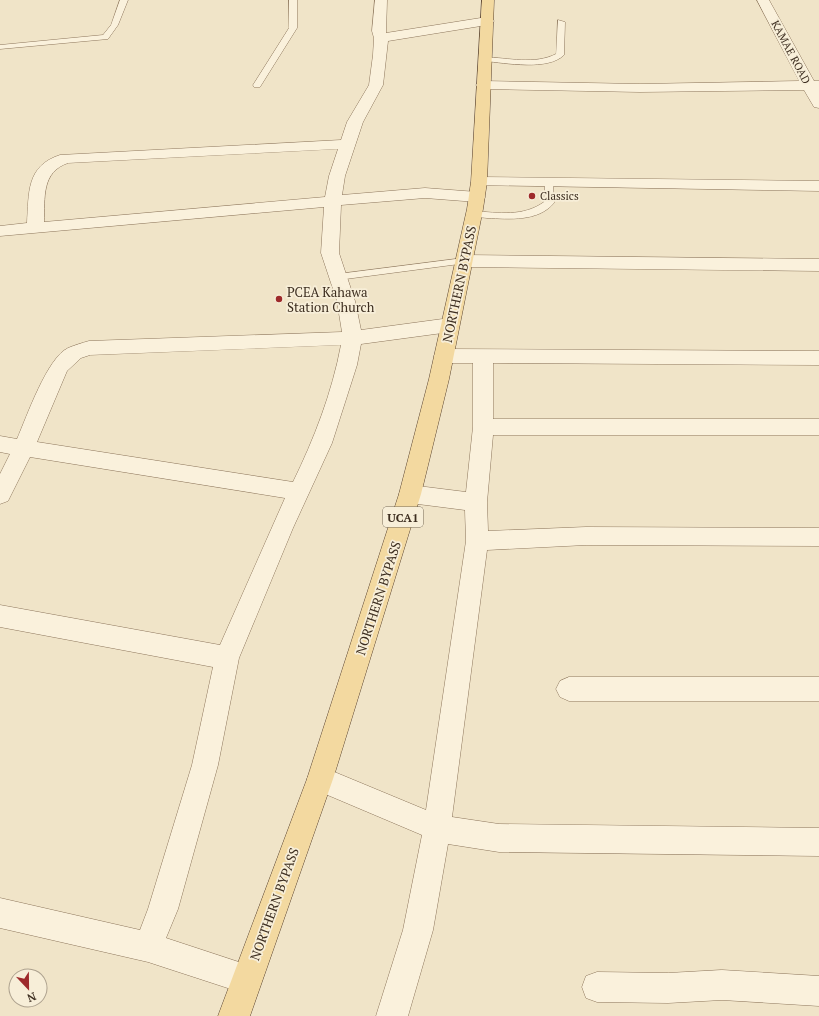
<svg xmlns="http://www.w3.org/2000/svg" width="819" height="1016" font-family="'PT Serif',serif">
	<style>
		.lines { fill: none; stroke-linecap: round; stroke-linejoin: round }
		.lane-casing { stroke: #8d765c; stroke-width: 1 }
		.street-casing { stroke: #8d765c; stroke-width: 1 }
		.primary-casing { stroke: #5b4430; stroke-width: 1 }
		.lane { fill: #faf1dc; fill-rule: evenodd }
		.street { fill: #faf1dc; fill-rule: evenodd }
		.primary { fill: #f3d9a0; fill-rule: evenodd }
		.poi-dot { fill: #9e2a2b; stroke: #f7eed8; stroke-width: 1.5 }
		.labels { text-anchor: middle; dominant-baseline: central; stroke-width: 3.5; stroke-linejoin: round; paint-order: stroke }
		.far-street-label { font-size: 11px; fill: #3d2e20; stroke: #f7eed8 }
		.far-poi-label { font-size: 11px; fill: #3d2e20; stroke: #f7eed8; text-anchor: start }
		.shield { fill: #f7eed8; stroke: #756857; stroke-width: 1 }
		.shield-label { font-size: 12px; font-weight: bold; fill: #3d2e20 }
		.street-label { font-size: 13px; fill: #3d2e20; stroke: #f7eed8 }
		.poi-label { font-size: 13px; fill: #3d2e20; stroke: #f7eed8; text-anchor: start }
	</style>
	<rect width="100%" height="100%" fill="#f0e4c8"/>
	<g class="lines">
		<g class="lane-casing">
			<g id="lane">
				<polygon points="120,0 128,0 118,25 108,39 0,49 0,45 103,35 111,25"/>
				<polygon points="289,0 297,0 297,28 260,87 254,87 253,85 289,28"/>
				<path d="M558 20 565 22 564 55C548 71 505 63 485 61L481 59 485 57C508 58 535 65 556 54Z"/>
				<path d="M549 180 553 183 554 203C538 222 509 219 487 218 481 217 474 218 469 214L474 211C499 213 523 217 544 202L545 183Z"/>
				<polygon points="464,258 467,259 469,261 467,263 338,280 333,277 338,274"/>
			</g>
		</g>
		<g class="street-casing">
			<g id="street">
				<path d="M375 0H387L386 33 487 17 492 18 494 21 492 24 487 25 388 41 383 85 363 122 345 176 342 195 425 188 477 192 483 193 485 197 483 201 477 202 425 198 341 205 339 253 355 301 361 330 450 318 457 320 459 325 457 330 450 332 361 344 357 365 332 443 293 528 239 658 218 765 178 909 166 938 257 968 261 979 257 990 246 994 148 962 0 928V898L140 930 148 909 192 765 213 667 0 627V605L220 645 285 498 30 457 8 501 0 504V474L10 454 0 452V436L17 439C27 416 47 358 68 348 75 345 82 343 89 341L342 332 337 301 321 253 324 207 0 236V226L27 223C29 193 26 166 60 155L341 140 347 122 369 85 373 55 374 38 372 31ZM338 149 329 176 325 197 44 222C45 198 41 172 68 163ZM341 345C332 393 314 439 293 482L37 442 67 371 81 358 90 355Z"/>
				<polygon points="757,0 769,0 814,81 819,81 819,108 814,107 804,90 640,92 483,89 478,88 476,85 478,82 483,81 640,84 799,81"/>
				<polygon points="479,177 819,181 819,191 473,185 471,182 473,179"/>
				<polygon points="464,255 819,259 819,271 464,267 458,265 455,261 458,257"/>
				<polygon points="444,349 819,351 819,365 493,363 493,419 819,419 819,435 493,435 487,502 488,531 586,527 819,528 819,546 586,545 487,550 452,817 499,824 819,828 819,856 499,852 448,844 433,930 408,1016 376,1016 403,930 422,835 311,788 307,779 311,770 320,766 426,810 466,541 465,510 410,503 402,500 399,494 402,488 410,485 466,492 473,427 473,363 444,363 437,361 434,356 437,351"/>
				<polygon points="569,677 819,677 819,701 569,701 560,697 556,689 560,681"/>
				<polygon points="722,970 819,976 819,1006 722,1000 668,1003 597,1002 586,998 582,987 586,976 597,972 668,973"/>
			</g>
		</g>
		<g class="primary-casing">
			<polygon id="primary" points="482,0 494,0 487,182 483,209 449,379 421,494 333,779 250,1016 218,1016 307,779 399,494 429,379 467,209 471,182"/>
		</g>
		<use href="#lane" class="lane"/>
		<use href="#street" class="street"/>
		<use href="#primary" class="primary"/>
	</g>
	<g class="poi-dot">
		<circle cx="532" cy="196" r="4"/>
		<circle cx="279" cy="299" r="4"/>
	</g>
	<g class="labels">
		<g class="far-street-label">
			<text transform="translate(791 52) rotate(62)">KAMAE ROAD</text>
		</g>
		<g class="far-poi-label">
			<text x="540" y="196">Classics</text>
		</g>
		<rect class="shield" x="383" y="507" width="40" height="20" rx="3"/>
		<g class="shield-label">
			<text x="403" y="517">UCA1</text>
		</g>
		<g class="street-label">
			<text transform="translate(459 284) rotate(-78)">NORTHERN BYPASS</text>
			<text transform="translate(378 598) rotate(-72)">NORTHERN BYPASS</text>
			<text transform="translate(274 904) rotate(-70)">NORTHERN BYPASS</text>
		</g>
		<g class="poi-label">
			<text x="287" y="292">PCEA Kahawa<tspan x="287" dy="15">Station Church</tspan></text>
		</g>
	</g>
	<g transform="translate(28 988) rotate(158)"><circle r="19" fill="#f7eed8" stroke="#ada18e"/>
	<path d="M0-3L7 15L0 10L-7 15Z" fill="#9e2a2b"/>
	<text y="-6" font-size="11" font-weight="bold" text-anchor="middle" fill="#3d2e20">N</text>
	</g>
</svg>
